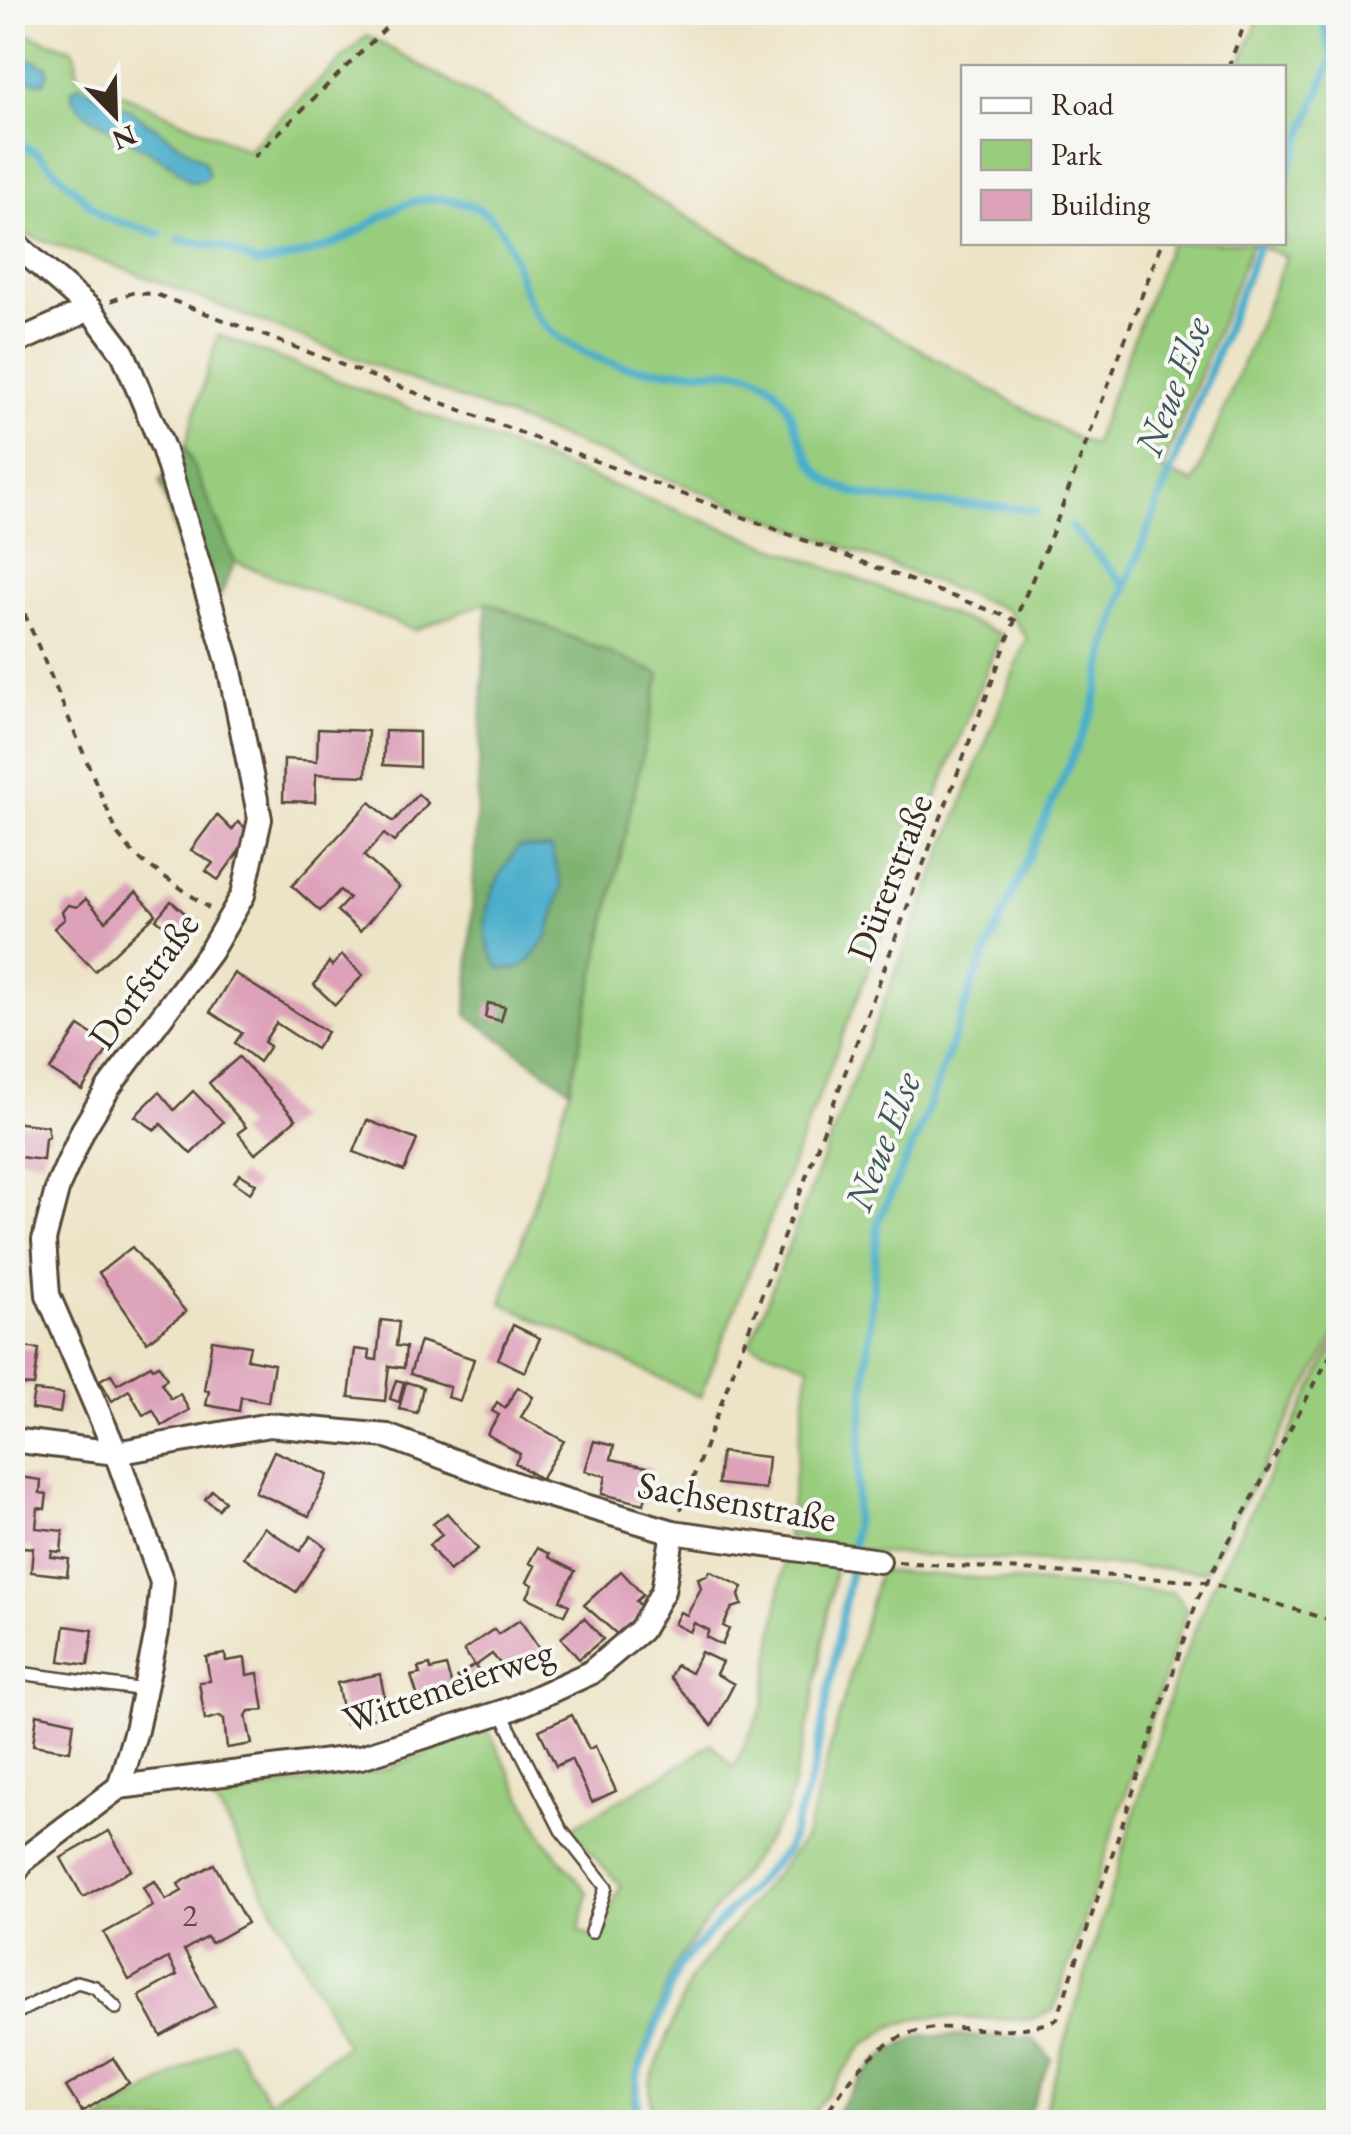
<svg xmlns="http://www.w3.org/2000/svg" width="1351" height="2135" font-family="'EB Garamond',serif">
	<style>
		.green { fill: #99cd7e; stroke: #6a7c4e; stroke-width: 2.5; fill-rule: evenodd }
		.forest { fill: #7ab06d; stroke: #5a6d46; stroke-width: 2.5 }
		.water { fill: #4caecb; stroke: #446c74; stroke-width: 2.5 }
		.lines { fill: none; stroke-linecap: round; stroke-linejoin: round }
		.stream { stroke: #4caecb; stroke-width: 8 }
		.building { fill: #dda2ba }
		.service-casing { stroke: #564637; stroke-width: 16 }
		.minor-casing { stroke: #564637; stroke-width: 28 }
		.path { stroke: #564637; stroke-width: 4; stroke-dasharray: 8 8; stroke-linecap: butt }
		.service { stroke: #fff; stroke-width: 11 }
		.minor { stroke: #fff; stroke-width: 22 }
		.labels { text-anchor: middle; dominant-baseline: central; stroke-width: 8; stroke-linejoin: round; paint-order: stroke }
		.number-label { font-size: 32px; fill: #644845 }
		.street-label { font-size: 38px; fill: #3b2a1e; stroke: #f6f6f2 }
		.water-label { font-size: 40px; font-style: italic; fill: #41585b; stroke: #f6f6f2 }
	</style>
	<rect width="100%" height="100%" fill="#f6f6f2"/>
	<filter id="ink" filterUnits="userSpaceOnUse"><feTurbulence type="fractalNoise" baseFrequency=".01" numOctaves="2"/><feDisplacementMap in="SourceGraphic" scale="20" xChannelSelector="R" yChannelSelector="G"/><feConvolveMatrix kernelMatrix="1 2 1 2 8 2 1 2 1" color-interpolation-filters="sRGB"/></filter>
	<filter id="wash" filterUnits="userSpaceOnUse"><feTurbulence type="fractalNoise" baseFrequency=".0048" numOctaves="4" result="noise"/><feDisplacementMap in="SourceGraphic" scale="40" xChannelSelector="R" yChannelSelector="G"/><feGaussianBlur stdDeviation="2.25" result="paint"/><feColorMatrix in="noise" values="0 0 0 0 0 0 0 0 0 0 0 0 0 0 0 0 0 1.4 0 .05"/><feComposite in="paint" operator="in"/></filter>
	<g filter="url(#wash)">
		<rect width="100%" height="100%" fill="#ede4c7"/>
		<g class="green">
			<path d="M1261 13H1338V1330L1206 1571 879 1553 787 1537 809 1365 750 1344 1027 638 1007 610 130 271 13 230 12 29 74 50 78 74 247 150 367 35 1076 438 1093 445 1170 243 1284 242V68L1239 67ZM1252 243 1286 257 1194 483 1162 470Z"/>
			<polygon points="218,335 1001,634 700,1397 502,1303 570,1089 659,674 487,602 415,630 235,562 185,447"/>
			<polygon points="1338,1337 1336,2122 1041,2122 1173,1685 1209,1594"/>
			<polygon points="785,1556 836,1563 810,1718 786,1813 674,1966 634,2077 633,2122 97,2122 231,2040 269,2101 346,2045 224,1816 211,1798 383,1770 488,1730 545,1840 588,1893 579,1931 597,1939 621,1886 569,1829 687,1761 711,1743 734,1768 764,1704"/>
			<polygon points="879,1571 1172,1592 1187,1609 1054,2010 1029,2020 922,2017 891,2027 864,2045 806,2122 651,2122 650,2082 690,1979 806,1836"/>
		</g>
		<g class="forest">
			<polygon points="185,447 235,562 205,630 160,481"/>
			<polygon points="487,602 660,674 570,1089 467,1015"/>
			<path d="M923 2035 1032 2038 1051 2059 1025 2122H829C858 2082 874 2053 923 2035Z"/>
		</g>
		<g class="water">
			<polygon points="13,52 47,66 47,77 43,83 13,77"/>
			<polygon points="79,85 130,110 204,161 209,174 203,181 190,182 173,166 86,114 72,98 72,90"/>
			<path d="M519 847 551 849 562 886 548 936 531 960 517 969 500 968C470 928 492 881 519 847Z"/>
		</g>
		<g class="lines">
			<g class="stream">
				<polyline points="1320,12 1333,56"/>
				<polyline points="12,140 38,153 103,217 160,234"/>
				<polyline points="1284,182 1338,45"/>
				<path d="M179 240 221 246 258 264C284 260 313 253 338 242 374 227 398 195 441 199 539 208 495 295 560 338 614 373 644 370 705 371 720 372 735 368 750 373 802 390 790 451 828 480 867 511 982 500 1036 511"/>
				<polyline points="1071,527 1126,586"/>
				<polyline points="638,2122 637,2078 678,1967 787,1849 814,1770 851,1568 878,1222 922,1125 973,984 1094,708 1109,639 1126,586 1260,242"/>
			</g>
		</g>
		<g id="blocks">
			<g class="building">
				<polygon points="318,729 368,731 366,776 316,774 315,802 283,801 284,759 317,761"/>
				<polygon points="385,731 419,732 419,767 383,765"/>
				<polygon points="418,794 428,803 394,842 384,834 364,856 399,887 360,931 337,911 349,898 340,890 320,911 292,886 370,802 393,822"/>
				<polygon points="217,815 232,830 238,822 252,833 218,880 206,871 213,863 191,850"/>
				<polygon points="136,892 156,914 95,971 54,928 65,919 62,912 68,905 77,907 86,899 106,921"/>
				<polygon points="171,901 194,921 180,938 156,919"/>
				<polygon points="342,955 363,975 335,1005 314,985 329,962 332,966"/>
				<polygon points="234,973 327,1032 316,1049 276,1023 264,1042 270,1046 259,1062 235,1043 242,1033 210,1012"/>
				<polygon points="488,1003 505,1007 501,1021 485,1017"/>
				<polygon points="79,1026 110,1046 82,1090 50,1070"/>
				<polygon points="239,1057 296,1119 255,1154 238,1133 246,1127 209,1083"/>
				<polygon points="193,1091 223,1122 191,1154 161,1124 155,1130 135,1116 159,1092 174,1110"/>
				<polygon points="367,1120 417,1140 404,1171 354,1152"/>
				<polygon points="12,1122 47,1126 49,1136 45,1138 43,1160 12,1156"/>
				<polygon points="240,1174 256,1184 250,1193 234,1182"/>
				<polygon points="132,1247 186,1312 147,1342 99,1273"/>
				<polygon points="381,1320 399,1322 396,1346 406,1347 404,1368 389,1366 385,1401 349,1397 355,1349 370,1351 369,1359 377,1360"/>
				<polygon points="513,1325 540,1338 525,1372 498,1359"/>
				<polygon points="212,1340 250,1346 247,1359 274,1364 268,1402 241,1397 239,1411 206,1405 209,1391 204,1390"/>
				<polygon points="420,1341 474,1359 460,1401 447,1397 450,1387 410,1374"/>
				<polygon points="12,1346 39,1349 34,1386 21,1385 19,1400 15,1403 12,1403"/>
				<polygon points="151,1365 153,1368 159,1365 167,1379 161,1383 171,1399 180,1394 189,1410 162,1426 153,1410 143,1415 129,1390 112,1401 100,1380 111,1374 117,1384"/>
				<polygon points="396,1380 404,1382 399,1402 390,1399"/>
				<polygon points="406,1382 423,1387 417,1413 399,1409"/>
				<polygon points="518,1387 533,1397 521,1417 564,1441 541,1479 515,1463 520,1454 487,1434 499,1415 492,1411 497,1402 505,1408"/>
				<polygon points="34,1391 63,1394 60,1413 31,1409"/>
				<polygon points="594,1441 614,1446 611,1459 652,1468 644,1504 602,1494 606,1476 585,1471"/>
				<polygon points="274,1451 328,1475 309,1516 255,1492"/>
				<polygon points="721,1452 768,1457 765,1489 718,1484"/>
				<polygon points="12,1476 41,1480 40,1493 47,1494 45,1509 38,1508 36,1528 63,1531 61,1552 52,1551 51,1557 69,1559 67,1576 31,1572 33,1548 12,1546"/>
				<polygon points="212,1490 225,1501 218,1509 205,1499"/>
				<polygon points="447,1513 478,1549 449,1571 429,1545 442,1535 433,1524"/>
				<polygon points="264,1527 300,1551 311,1536 326,1547 296,1592 244,1557"/>
				<polygon points="537,1548 549,1554 548,1557 575,1571 560,1600 569,1605 564,1615 527,1597 533,1585 527,1582 535,1566 529,1563"/>
				<polygon points="621,1571 643,1595 636,1601 645,1610 618,1635 584,1605"/>
				<polygon points="710,1571 743,1587 739,1595 742,1605 732,1608 723,1626 729,1629 722,1645 706,1637 709,1630 694,1623 690,1632 674,1624 680,1612 687,1615 701,1588 698,1578 708,1575"/>
				<polygon points="584,1618 603,1639 579,1659 561,1638"/>
				<polygon points="520,1620 541,1652 508,1673 492,1654 475,1666 486,1683 469,1695 457,1677 474,1665 464,1650 494,1629 498,1634"/>
				<polygon points="65,1626 93,1630 88,1665 60,1661"/>
				<polygon points="701,1652 722,1662 716,1674 734,1684 712,1726 670,1677 676,1665 691,1673"/>
				<polygon points="225,1654 226,1661 245,1658 247,1675 258,1673 264,1710 249,1711 246,1716 252,1744 227,1748 224,1719 220,1716 205,1720 199,1682 210,1681 206,1657"/>
				<polygon points="430,1665 431,1670 446,1666 455,1696 421,1706 411,1676 420,1674 418,1668"/>
				<polygon points="380,1674 388,1715 345,1723 337,1683"/>
				<polygon points="37,1714 74,1722 70,1751 33,1745"/>
				<polygon points="572,1715 589,1749 595,1746 616,1791 592,1802 571,1759 556,1766 539,1730"/>
				<polygon points="109,1831 131,1870 83,1897 61,1858"/>
				<polygon points="214,1864 247,1923 211,1943 207,1937 184,1950 215,2006 161,2036 139,1996 177,1975 168,1958 129,1980 104,1933 153,1906 143,1887 155,1881 166,1900 182,1891 178,1884"/>
				<polygon points="113,2058 129,2083 82,2112 66,2087"/>
			</g>
		</g>
	</g>
	<g filter="url(#ink)">
		<use href="#blocks" fill-opacity="0" stroke="#564637" stroke-width="2.5"/>
		<g class="lines">
			<g class="service-casing">
				<g id="service">
					<polyline points="12,1672 145,1690"/>
					<polyline points="501,1712 561,1830 606,1887 591,1932"/>
					<polyline points="12,2015 77,1982 95,1987 116,2008"/>
				</g>
			</g>
			<g class="minor-casing">
				<g id="minor">
					<polyline points="12,245 20,248 90,309 123,353 163,448 228,661 260,819 243,895 210,952 109,1087 83,1130 58,1186 44,1240 48,1295 116,1453 162,1582 157,1632 136,1730 119,1787"/>
					<polyline points="12,344 90,309"/>
					<polyline points="12,1440 116,1453 269,1425 387,1436 531,1490 673,1532 879,1561"/>
					<polyline points="12,1877 24,1859 119,1787 361,1757 511,1709 590,1673 641,1630 663,1591 673,1532"/>
				</g>
			</g>
			<g class="path">
				<polyline points="1228,68 1249,12"/>
				<polyline points="254,157 402,12"/>
				<polyline points="111,301 132,293 155,294 1015,620"/>
				<polyline points="12,584 118,835 135,856 209,908"/>
				<polyline points="681,1510 1015,620 1053,531 1162,242"/>
				<polyline points="898,1562 1207,1582 1338,1623"/>
				<path d="M821 2122C845 2083 878 2035 928 2029 945 2026 964 2029 982 2029 1009 2030 1031 2030 1057 2019L1198 1598 1338 1341"/>
			</g>
			<use href="#service" class="service"/>
			<use href="#minor" class="minor"/>
		</g>
	</g>
	<g class="labels">
		<g class="number-label">
			<text x="190" y="1915">2</text>
		</g>
		<g class="street-label">
			<text transform="translate(889 877) rotate(-69)">Dürerstraße</text>
			<text transform="translate(143 980) rotate(-54)">Dorfstraße</text>
			<text transform="translate(737 1501) rotate(10)">Sachsenstraße</text>
			<text transform="translate(448 1685) rotate(-19)">Wittemeierweg</text>
		</g>
		<g class="water-label">
			<text transform="translate(1172 386) rotate(-69)">Neue Else</text>
			<text transform="translate(882 1141) rotate(-69)">Neue Else</text>
		</g>
	</g>
	<rect width="1351" height="2135" fill="none" stroke="#f6f6f2" stroke-width="50"/>
	<rect x="961" y="65" width="325" height="180" fill="#f6f6f2" stroke="#aba49d" stroke-width="2.5"/>
	<rect x="981" y="98" width="50" height="15" fill="#ffffff" stroke="#aba49d" stroke-width="2.5"/>
	<text x="1051" y="115" font-size="30" fill="#3b2a1e">Road</text>
	<rect x="981" y="140" width="50" height="30" fill="#99cd7e" stroke="#aba49d" stroke-width="2.5"/>
	<text x="1051" y="165" font-size="30" fill="#3b2a1e">Park</text>
	<rect x="981" y="190" width="50" height="30" fill="#dda2ba" stroke="#aba49d" stroke-width="2.5"/>
	<text x="1051" y="215" font-size="30" fill="#3b2a1e">Building</text>
	<g transform="translate(115 115) rotate(157)" stroke="#f6f6f2" stroke-width="8" paint-order="stroke">
	<path d="M0-8L18 38L0 25L-18 38Z" fill="#3b2a1e"/>
	<text y="-15" font-size="28" font-weight="bold" text-anchor="middle" fill="#3b2a1e">N</text>
	</g>
</svg>
